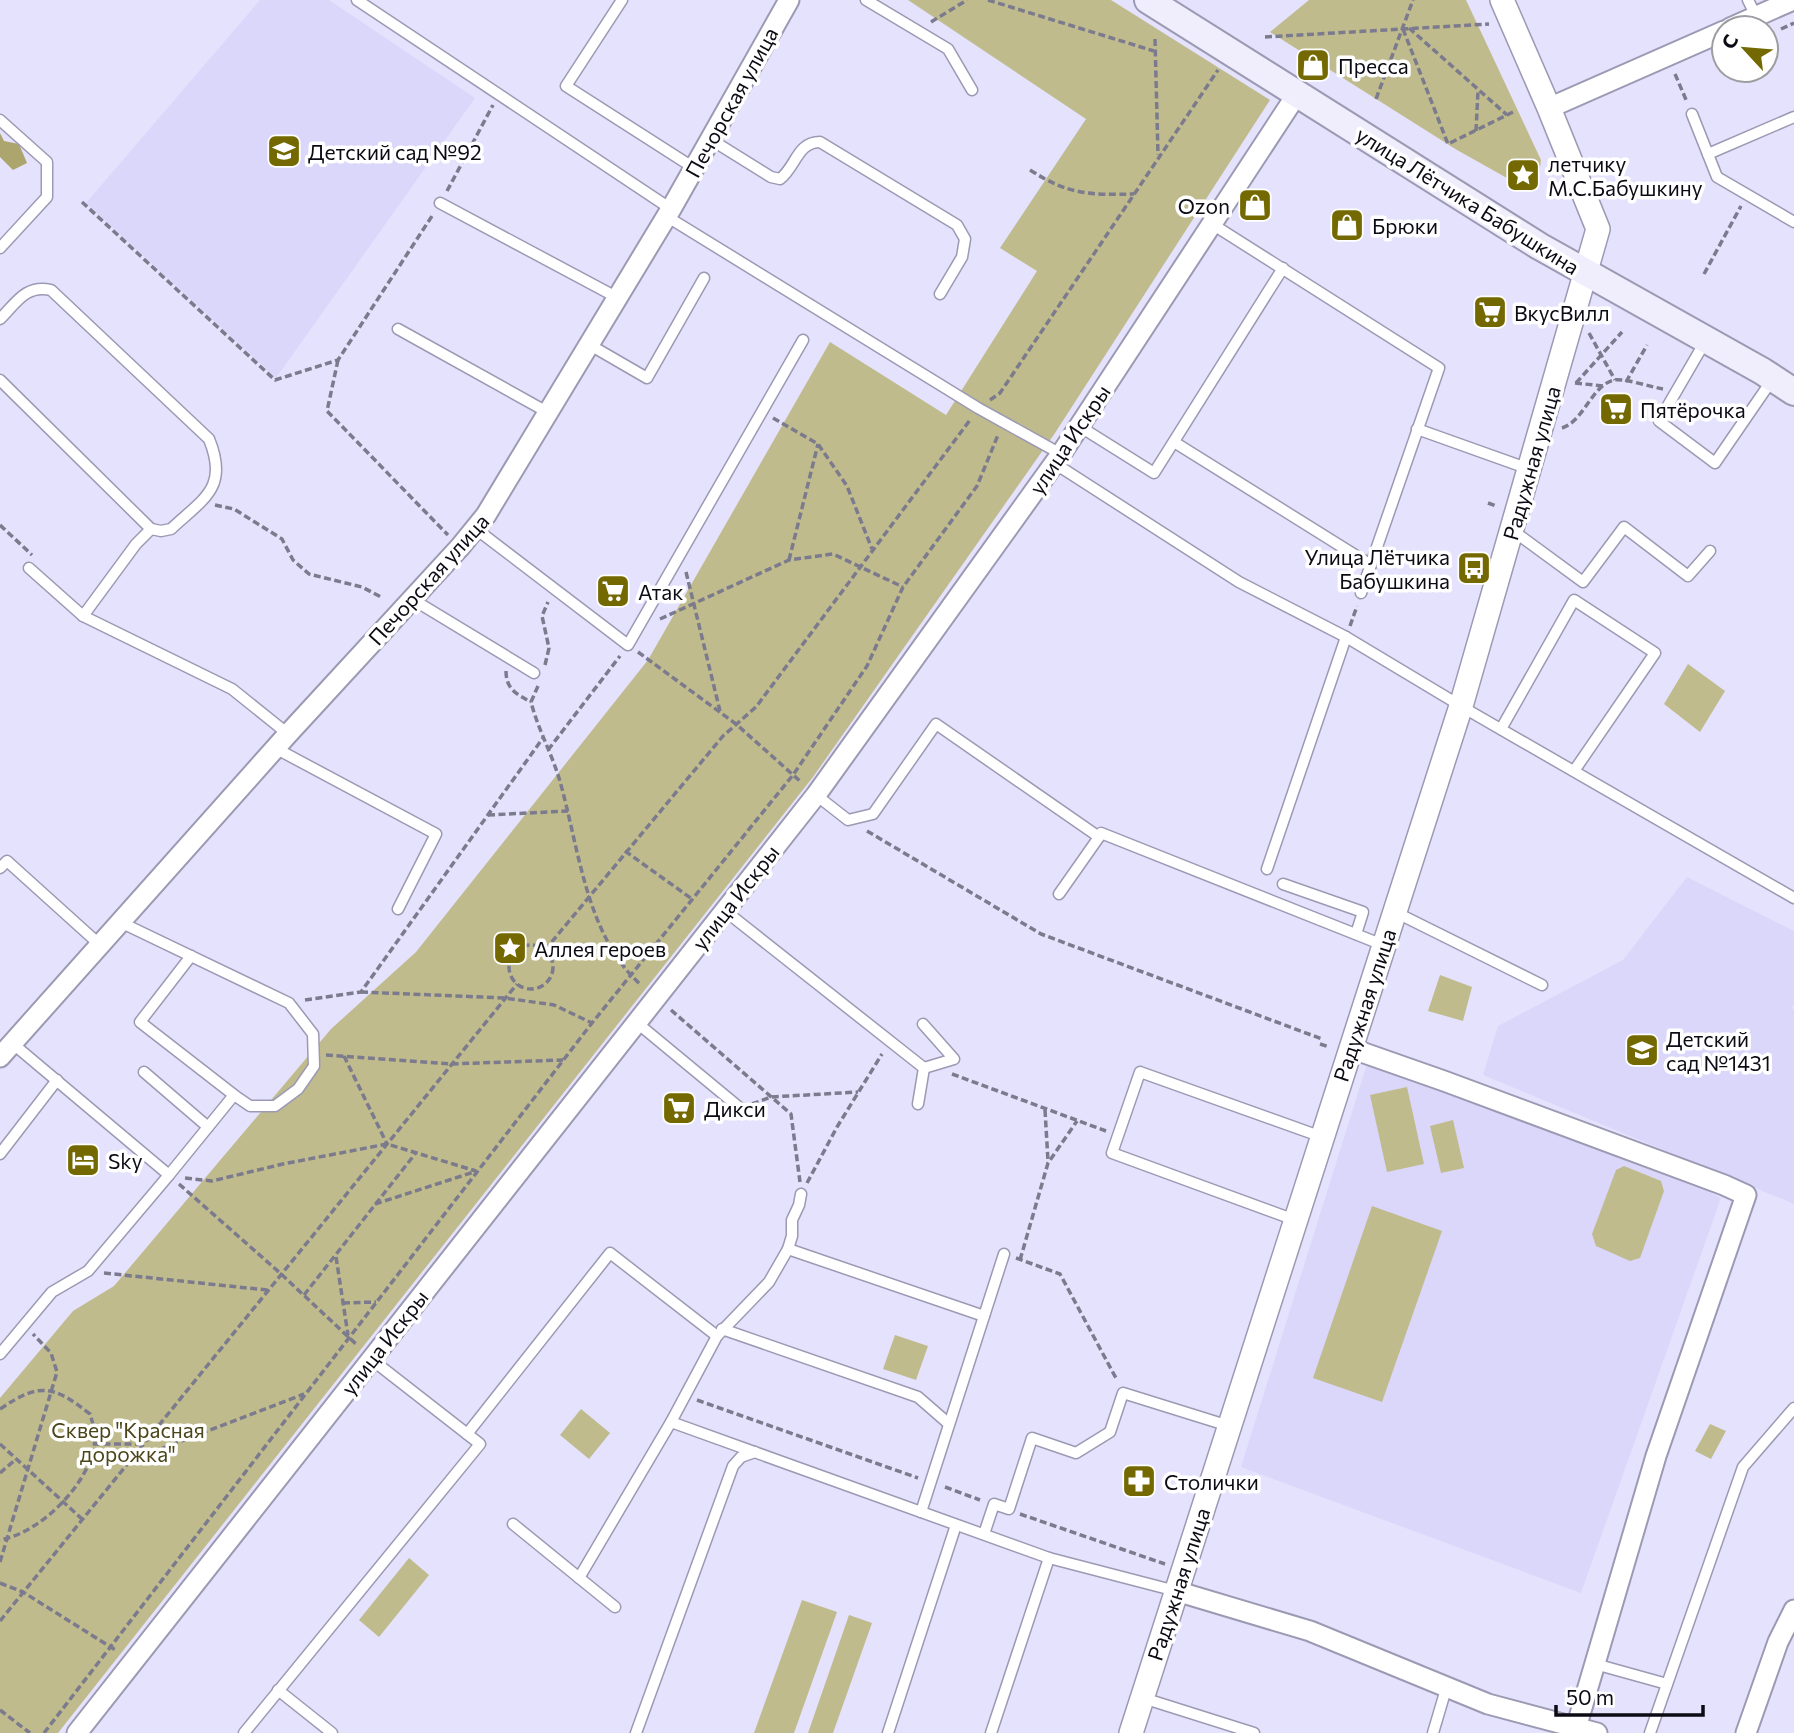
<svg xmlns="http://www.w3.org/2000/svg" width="1794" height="1733" font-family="Commissioner,sans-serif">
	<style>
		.built { fill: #dad7fa }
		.green { fill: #c0bb8d }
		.forest { fill: #aca56e }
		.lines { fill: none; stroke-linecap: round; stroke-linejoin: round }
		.service-casing { stroke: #9c99b3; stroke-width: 13 }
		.minor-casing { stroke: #9c99b3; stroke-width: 23 }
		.tertiary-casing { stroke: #9c99b3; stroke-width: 26 }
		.secondary-casing { stroke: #9c99b3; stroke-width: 30 }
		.path { stroke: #7c7b8d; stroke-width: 3.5; stroke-dasharray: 7 3.5; stroke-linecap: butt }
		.service { stroke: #fff; stroke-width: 10 }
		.minor { stroke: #fff; stroke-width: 19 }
		.tertiary { stroke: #fff; stroke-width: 23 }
		.secondary { stroke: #f0eefc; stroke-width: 26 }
		.labels { text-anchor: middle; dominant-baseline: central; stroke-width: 7; stroke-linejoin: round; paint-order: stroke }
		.poi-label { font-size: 21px; fill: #0c0b14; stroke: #fff; text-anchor: start }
		.street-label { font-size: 21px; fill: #0c0b14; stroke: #fff }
		.park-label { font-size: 21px; fill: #4b4519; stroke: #fff }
	</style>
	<rect width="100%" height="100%" fill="#e4e2fd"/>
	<g class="built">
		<polygon points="260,0 329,0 475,98 276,378 86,203"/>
		<polygon points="1687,877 1794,931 1794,1004 1792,1008 1794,1010 1794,1204 1483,1075 1498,1026 1623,960"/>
		<polygon points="1367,1064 1705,1190 1721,1198 1581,1593 1241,1467"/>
	</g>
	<g class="green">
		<polygon points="908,0 1111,0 1270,100 1055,433 813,777 58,1733 0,1733 0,1398 73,1311 114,1286 331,1029 416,952 648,660 830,342 946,415 1037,271 1000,248 1086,119"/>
		<polygon points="1309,0 1466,0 1541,160 1538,181 1526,186 1514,182 1457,150 1270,32"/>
		<polygon points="1688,664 1725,691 1700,732 1664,704"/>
		<polygon points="1440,975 1472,987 1463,1021 1428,1011"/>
		<polygon points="1407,1087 1424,1164 1387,1172 1370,1095"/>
		<polygon points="1453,1120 1464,1168 1441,1173 1430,1126"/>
		<polygon points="1624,1166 1661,1181 1664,1191 1640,1258 1630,1261 1596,1246 1592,1234 1616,1170"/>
		<polygon points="1372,1206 1442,1231 1382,1402 1313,1378"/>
		<polygon points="895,1335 928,1346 916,1380 883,1369"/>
		<polygon points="581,1409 610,1433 589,1459 560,1435"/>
		<polygon points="1710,1424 1726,1431 1711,1459 1695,1451"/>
		<polygon points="409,1558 429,1575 379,1637 359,1620"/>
		<polygon points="802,1600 837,1612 794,1733 754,1733"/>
		<polygon points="849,1615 872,1623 833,1733 808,1733"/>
	</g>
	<polygon class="forest" points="0,133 4,141 19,144 27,163 13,170 0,157"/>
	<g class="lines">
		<g class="service-casing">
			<g id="service">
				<polyline points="357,0 671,209"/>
				<polyline points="622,0 566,86 694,168"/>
				<polyline points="866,0 948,49 972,90"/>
				<polyline points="1748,0 1756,16"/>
				<polyline points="1692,114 1717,177 1794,222"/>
				<polyline points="0,120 47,162 47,197 0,248"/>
				<path d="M710 139 771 177 780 179C796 167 797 142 820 142L957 225 965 239 962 257 940 294"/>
				<polyline points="1708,154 1794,117"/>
				<polyline points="440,203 618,298"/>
				<polyline points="666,216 978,408 1061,454"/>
				<polyline points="1212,224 1439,368 1361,593"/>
				<path d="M0 319C16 303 26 284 51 290L209 439C229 488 204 498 171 529L161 531 151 529 136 544 83 616 232 689 288 734"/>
				<polyline points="398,329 549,413"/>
				<polyline points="1706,340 1659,421 1715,463 1772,380"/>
				<polyline points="590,345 647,378 704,278"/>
				<polyline points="0,380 151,529"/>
				<polyline points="1079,426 1154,473 1283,268"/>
				<polyline points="1417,429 1529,469"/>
				<polyline points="1174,442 1371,565"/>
				<polyline points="1054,463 1239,582 1346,637 1471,712 1794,898"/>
				<polyline points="476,529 628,645 803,340"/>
				<polyline points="1512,530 1583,582 1624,527 1688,576 1710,551"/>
				<polyline points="29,568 83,616"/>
				<polyline points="412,599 534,673"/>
				<polyline points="1501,729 1574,600 1655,653 1574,771"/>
				<polyline points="275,748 436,834 398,909"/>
				<polyline points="816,795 848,820 873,814 936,724 1099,837 1101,833 1383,945"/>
				<polyline points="0,868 7,861 99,944"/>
				<polyline points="1267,869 1346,637"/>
				<polyline points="1283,884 1363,912 1356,934"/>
				<polyline points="1059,894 1099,837"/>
				<polyline points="724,910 924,1068 918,1104"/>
				<polyline points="1395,912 1542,985"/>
				<polyline points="120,922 289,1003 313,1034 314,1066 298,1089 275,1106 250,1106 234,1095"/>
				<polyline points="636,1022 740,1108"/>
				<polyline points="923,1024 954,1059 924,1068"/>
				<polyline points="144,1072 208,1127"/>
				<polyline points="0,1154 57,1080"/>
				<polyline points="169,1175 234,1095 140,1022 191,956"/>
				<polyline points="801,1194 799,1205 792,1220 792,1236 788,1249 769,1282 717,1336 671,1422 1049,1558 1176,1591"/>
				<polyline points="1295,1220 1112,1153 1140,1072 1322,1137"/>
				<polyline points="788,1249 984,1316"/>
				<polyline points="722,1329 918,1397 949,1424"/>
				<polyline points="0,1354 52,1292 88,1271 169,1175 12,1043"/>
				<polyline points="467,1434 610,1253 717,1336"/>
				<polyline points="921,1512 1004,1254"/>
				<polyline points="513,1524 615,1607"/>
				<polyline points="984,1534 994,1504 1009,1509 1032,1438 1076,1453 1110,1432 1123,1393 1229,1426"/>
				<polyline points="579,1578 671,1422"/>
				<polyline points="1595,1664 1667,1684"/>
				<polyline points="278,1690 332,1733"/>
				<polyline points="1143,1698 1254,1733"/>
				<polyline points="244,1733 480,1444 371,1359"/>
				<polyline points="636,1733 733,1466 741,1457 755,1452"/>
				<polyline points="888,1733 956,1525"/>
				<polyline points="991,1733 1049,1558"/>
				<polyline points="1433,1733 1446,1689"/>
				<polyline points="1650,1733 1743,1467 1794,1408"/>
			</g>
		</g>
		<g class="minor-casing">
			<g id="minor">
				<polyline points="1730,28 1793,0"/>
				<polyline points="1549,108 1724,31"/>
				<polyline points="1350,1048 1444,1081 1724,1185 1746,1195 1656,1456 1576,1728"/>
				<polyline points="0,1057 288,734 460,547 486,515 671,209 789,0"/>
				<polyline points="1176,1591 1310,1631 1488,1704 1597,1733"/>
				<polyline points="77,1733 816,795 1061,454 1297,94"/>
				<polyline points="1746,1733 1778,1642 1794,1610"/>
			</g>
		</g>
		<g class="tertiary-casing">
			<polyline id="tertiary" points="1131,1733 1461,706 1598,229 1549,108 1502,0"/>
		</g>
		<g class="secondary-casing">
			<polyline id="secondary" points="1148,0 1539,246 1762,371 1794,392"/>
		</g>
		<g class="path">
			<polyline points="988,0 1154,51"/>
			<polyline points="931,22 967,0"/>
			<polyline points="1409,28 1507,115"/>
			<polyline points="1403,29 1448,144 1513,112"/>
			<polyline points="1781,29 1794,23"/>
			<polyline points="1265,37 1489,24"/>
			<polyline points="1155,39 1158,155"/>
			<polyline points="1675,74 1687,102"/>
			<polyline points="1376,99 1413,0"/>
			<polyline points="1476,131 1478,91"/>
			<path d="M1030 170C1069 195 1089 195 1134 194"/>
			<polyline points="447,191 493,105"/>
			<polyline points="82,202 275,380 338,360 432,216"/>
			<polyline points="1704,274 1741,206"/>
			<polyline points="1589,333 1615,380"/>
			<polyline points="338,360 327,411 448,535"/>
			<polyline points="1626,382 1647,345"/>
			<polyline points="1575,383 1603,386"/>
			<polyline points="1576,383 1622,332"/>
			<polyline points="990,400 1000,393 1218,70"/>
			<polyline points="773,418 818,444 847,486 872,549"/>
			<path d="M1562 428C1584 421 1592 385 1614 380 1624 378 1651 387 1663 389"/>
			<polyline points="1488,503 1496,506"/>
			<polyline points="215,505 234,509 282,539 293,560 309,574 362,587 381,597"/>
			<polyline points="0,525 32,555"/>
			<polyline points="789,560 818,444"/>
			<polyline points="686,572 720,711"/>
			<polyline points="660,619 789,560 833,554 903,587"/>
			<polyline points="1350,626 1357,606"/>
			<polyline points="638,652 736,724 801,782"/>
			<polyline points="545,665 549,648 542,616 548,602"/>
			<path d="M506 671C506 689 516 694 531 702"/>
			<path d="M538 686 531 702C538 729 551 752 559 778 579 846 585 935 641 985"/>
			<polyline points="548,750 620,656"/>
			<polyline points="488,815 568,811"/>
			<polyline points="867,831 1041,934 1322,1039"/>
			<polyline points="625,851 692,899"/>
			<circle cx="531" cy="967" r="22"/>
			<polyline points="545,950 723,736 756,707 970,420"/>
			<polyline points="361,992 505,998 554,1005 592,1023"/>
			<polyline points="305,1000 361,992 543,738"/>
			<polyline points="671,1010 791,1114 800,1182"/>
			<polyline points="1320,1044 1329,1047"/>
			<polyline points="326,1055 451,1064 563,1060"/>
			<polyline points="344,1056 387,1144"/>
			<polyline points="952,1074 1106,1131"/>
			<polyline points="752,1104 771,1097 858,1092"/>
			<polyline points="1045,1110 1048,1161"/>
			<polyline points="185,1178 212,1181 283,1164 387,1144 476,1171"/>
			<polyline points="807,1183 837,1127 882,1054"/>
			<polyline points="179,1184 280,1273 357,1345"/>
			<polyline points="375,1204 474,1172"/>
			<polyline points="336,1257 348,1335"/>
			<polyline points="1016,1258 1060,1274 1117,1380"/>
			<polyline points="1020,1260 1048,1163 1077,1121"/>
			<polyline points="104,1273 267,1290"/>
			<polyline points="304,1295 415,1154"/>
			<polyline points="343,1303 376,1302"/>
			<polyline points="697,1400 918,1478"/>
			<path d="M0 1409C40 1382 53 1385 90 1414 92 1421 95 1429 95 1436 95 1480 41 1533 0 1540"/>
			<polyline points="0,1444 82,1519"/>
			<polyline points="93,1444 143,1444"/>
			<polyline points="132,1460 304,1394"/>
			<polyline points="0,1473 15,1460"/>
			<polyline points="945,1487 980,1500"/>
			<polyline points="1020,1514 1165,1564"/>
			<polyline points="0,1562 57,1372 51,1353 33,1334"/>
			<polyline points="0,1583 23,1592 117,1651"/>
			<polyline points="0,1621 517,984"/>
			<polyline points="0,1710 30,1733"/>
			<polyline points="44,1733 592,1023 793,775 867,666 903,587 977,486 998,435"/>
		</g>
		<use href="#service" class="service"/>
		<use href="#minor" class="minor"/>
		<use href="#tertiary" class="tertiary"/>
		<use href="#secondary" class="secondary"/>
	</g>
	<defs>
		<g id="shop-square" transform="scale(1.75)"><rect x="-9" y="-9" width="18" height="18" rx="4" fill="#746900" stroke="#fff"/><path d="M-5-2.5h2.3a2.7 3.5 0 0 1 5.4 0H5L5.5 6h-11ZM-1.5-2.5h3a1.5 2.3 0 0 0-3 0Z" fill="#fff"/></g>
		<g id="school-square" transform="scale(1.75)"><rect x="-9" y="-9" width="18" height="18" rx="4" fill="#746900" stroke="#fff"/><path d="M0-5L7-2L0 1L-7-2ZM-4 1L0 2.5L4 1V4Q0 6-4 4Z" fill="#fff"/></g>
		<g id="sight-square" transform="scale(1.75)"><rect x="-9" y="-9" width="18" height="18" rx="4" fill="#746900" stroke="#fff"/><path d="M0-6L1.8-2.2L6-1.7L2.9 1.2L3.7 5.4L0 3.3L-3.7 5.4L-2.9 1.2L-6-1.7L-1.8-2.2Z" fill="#fff"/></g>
		<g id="supermarket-square" transform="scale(1.75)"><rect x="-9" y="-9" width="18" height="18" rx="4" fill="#746900" stroke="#fff"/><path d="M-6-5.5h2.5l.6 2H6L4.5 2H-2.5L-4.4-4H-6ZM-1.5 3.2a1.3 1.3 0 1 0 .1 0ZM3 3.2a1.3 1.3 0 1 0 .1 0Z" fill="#fff"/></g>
		<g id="bus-square" transform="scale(1.75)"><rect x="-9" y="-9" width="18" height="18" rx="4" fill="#746900" stroke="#fff"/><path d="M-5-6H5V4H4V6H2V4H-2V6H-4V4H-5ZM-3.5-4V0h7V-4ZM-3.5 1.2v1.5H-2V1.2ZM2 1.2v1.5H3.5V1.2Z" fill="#fff"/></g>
		<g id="hotel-square" transform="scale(1.75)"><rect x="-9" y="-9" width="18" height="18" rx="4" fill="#746900" stroke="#fff"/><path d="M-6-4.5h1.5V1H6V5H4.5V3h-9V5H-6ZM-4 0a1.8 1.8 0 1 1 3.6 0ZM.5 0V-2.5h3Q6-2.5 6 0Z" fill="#fff"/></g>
		<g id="pharmacy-square" transform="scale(1.75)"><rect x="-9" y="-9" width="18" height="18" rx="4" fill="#746900" stroke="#fff"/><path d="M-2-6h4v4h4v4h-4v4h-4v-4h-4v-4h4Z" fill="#fff"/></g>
	</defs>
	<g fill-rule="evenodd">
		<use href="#shop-square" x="1313" y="65"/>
		<use href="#school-square" x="284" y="151"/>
		<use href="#sight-square" x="1523" y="175"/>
		<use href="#shop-square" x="1255" y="205"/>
		<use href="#shop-square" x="1347" y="225"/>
		<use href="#supermarket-square" x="1490" y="312"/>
		<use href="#supermarket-square" x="1616" y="409"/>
		<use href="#bus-square" x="1474" y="568"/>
		<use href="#supermarket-square" x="613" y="591"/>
		<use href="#sight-square" x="510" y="948"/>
		<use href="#school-square" x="1642" y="1050"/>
		<use href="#supermarket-square" x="679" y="1108"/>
		<use href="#hotel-square" x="83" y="1160"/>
		<use href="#pharmacy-square" x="1139" y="1481"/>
	</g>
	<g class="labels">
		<g class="poi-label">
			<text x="1338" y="65">Пресса</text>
			<text x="308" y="151">Детский сад №92</text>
			<text x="1548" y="163">летчику<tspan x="1548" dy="24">М.С.Бабушкину</tspan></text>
			<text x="1230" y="205" text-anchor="end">Ozon</text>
			<text x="1372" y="225">Брюки</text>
			<text x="1514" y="312">ВкусВилл</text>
			<text x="1640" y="409">Пятёрочка</text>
			<text x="1450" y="556" text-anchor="end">Улица Лётчика<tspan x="1450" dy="24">Бабушкина</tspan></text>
			<text x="638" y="591">Атак</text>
			<text x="534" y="948">Аллея героев</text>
			<text x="1666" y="1038">Детский<tspan x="1666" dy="24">сад №1431</tspan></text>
			<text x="704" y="1108">Дикси</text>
			<text x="108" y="1160">Sky</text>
			<text x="1164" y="1481">Столички</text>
		</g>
		<g class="street-label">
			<text transform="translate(731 102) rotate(-61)">Печорская улица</text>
			<text transform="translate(1468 200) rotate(32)">улица Лётчика Бабушкина</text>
			<text transform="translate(1069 439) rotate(-56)">улица Искры</text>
			<text transform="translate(1531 463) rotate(-74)">Радужная улица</text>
			<text transform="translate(428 579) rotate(-48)">Печорская улица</text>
			<text transform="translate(735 897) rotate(-52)">улица Искры</text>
			<text transform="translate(1364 1005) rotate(-72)">Радужная улица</text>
			<text transform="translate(384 1342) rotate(-52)">улица Искры</text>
			<text transform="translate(1178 1584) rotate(-72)">Радужная улица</text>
		</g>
		<g class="park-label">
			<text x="128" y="1429">Сквер "Красная<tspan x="128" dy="24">дорожка"</tspan></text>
		</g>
	</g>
	<g transform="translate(1745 49) rotate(296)"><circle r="33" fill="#ffffff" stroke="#9e9da1" stroke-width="2"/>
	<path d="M0-5L12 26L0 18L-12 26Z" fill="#746900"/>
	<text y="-10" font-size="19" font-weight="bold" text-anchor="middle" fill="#0c0b14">С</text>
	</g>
	<path d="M1556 1705v10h147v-10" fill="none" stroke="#0c0b14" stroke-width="3.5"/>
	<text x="1566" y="1705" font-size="21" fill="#0c0b14" stroke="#ffffff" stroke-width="5" paint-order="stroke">50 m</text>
</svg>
